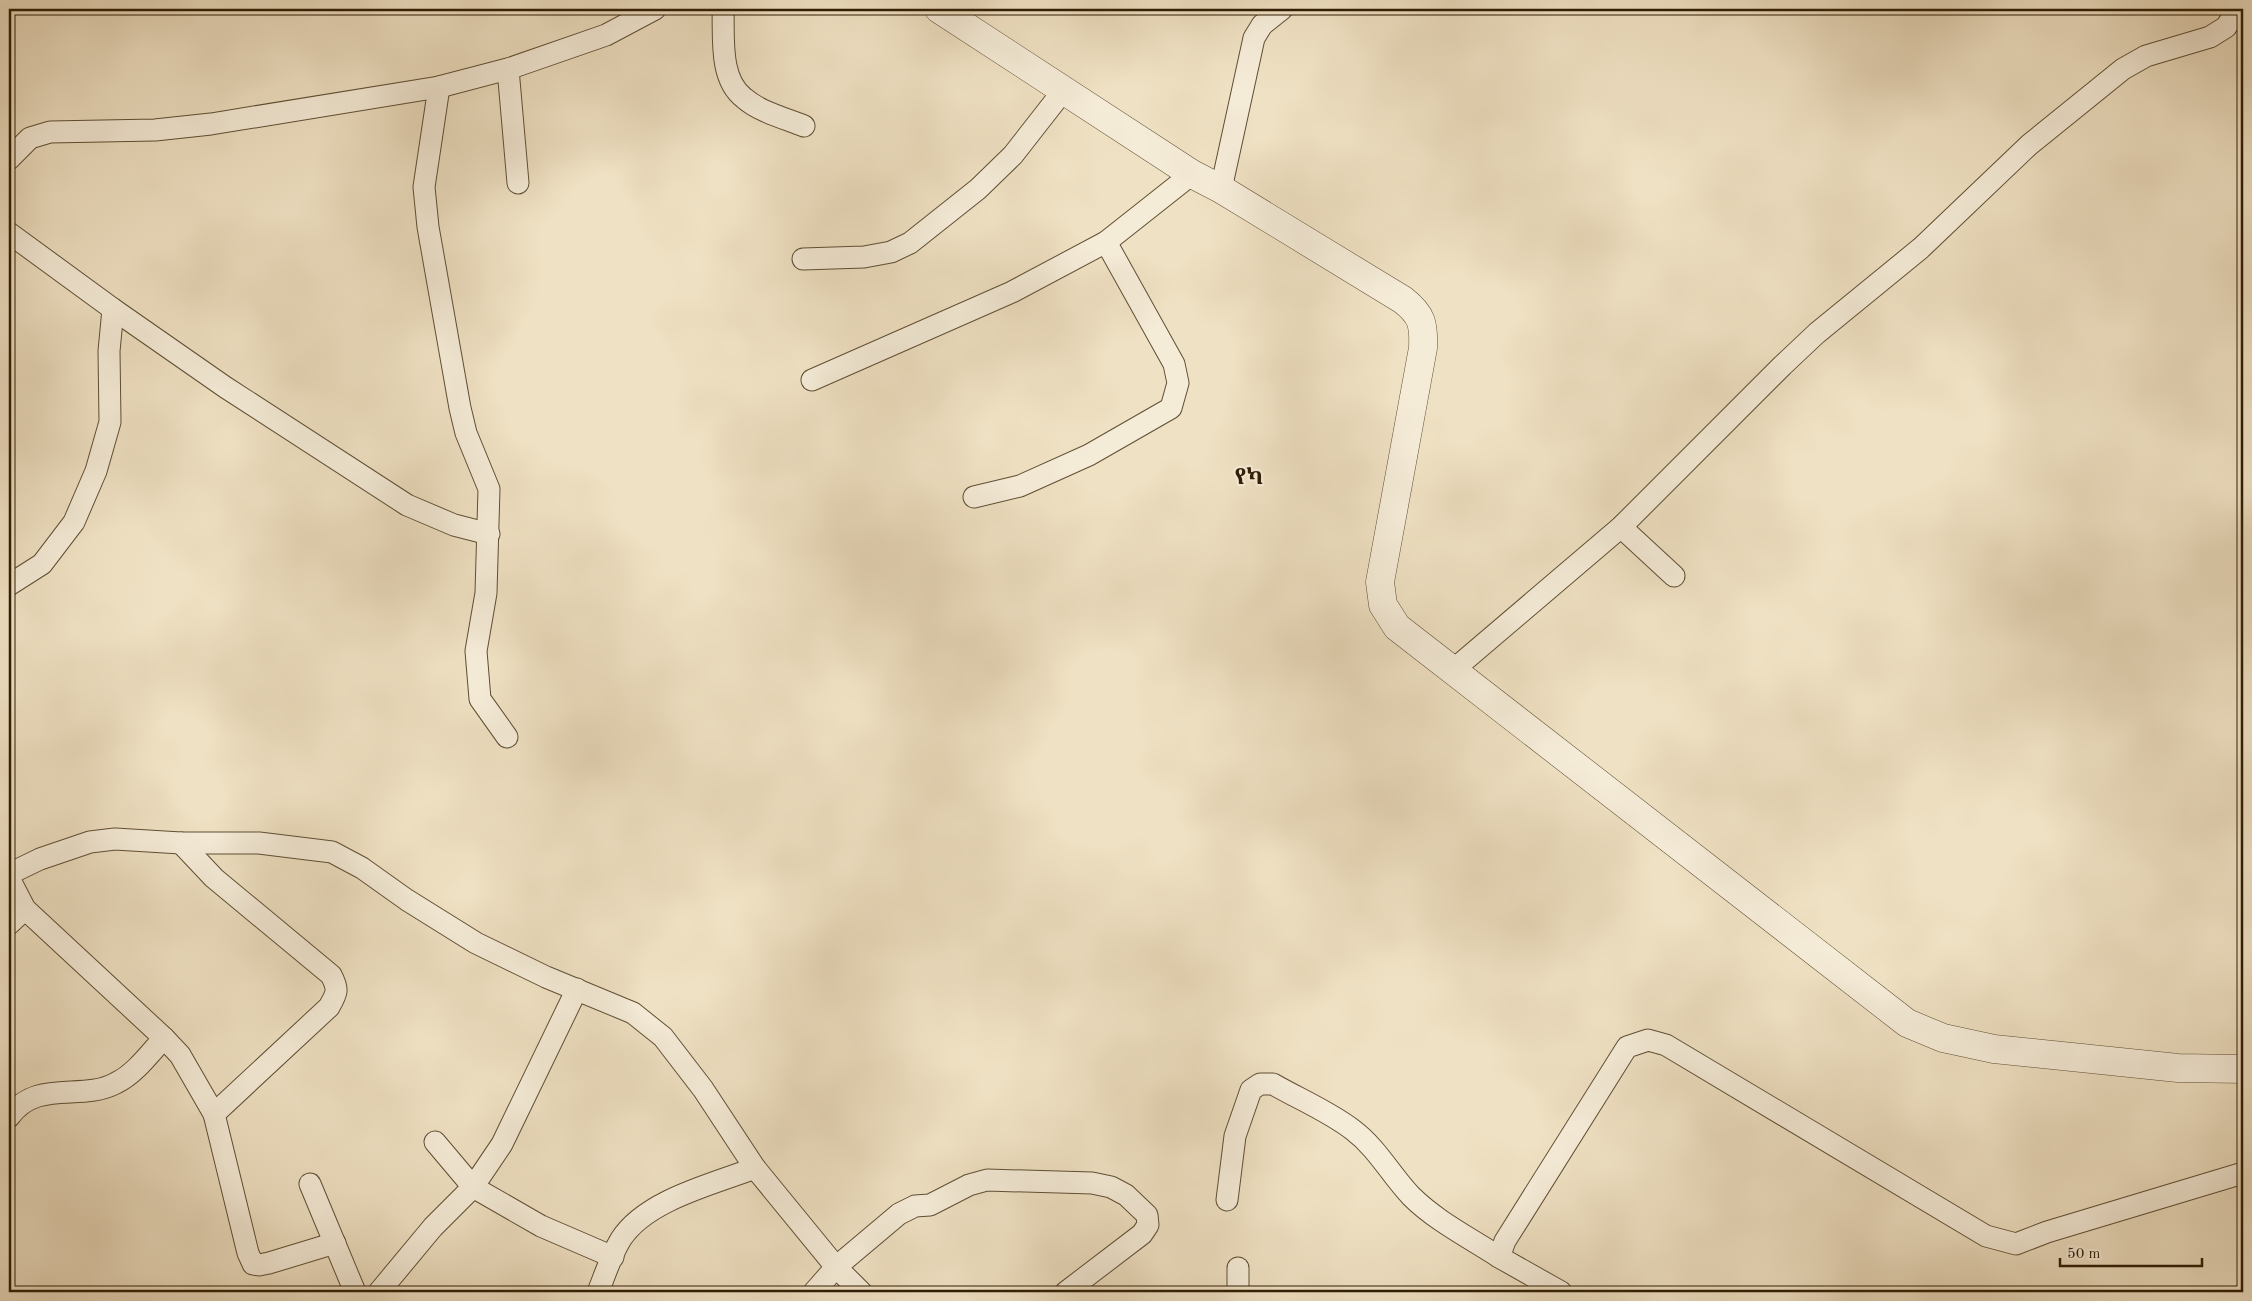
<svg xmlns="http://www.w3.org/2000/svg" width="2252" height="1301" font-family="'Old Standard TT','Noto Serif Ethiopic',serif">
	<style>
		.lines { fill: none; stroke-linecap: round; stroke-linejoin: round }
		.minor-casing { stroke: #5f4e34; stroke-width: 23 }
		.tertiary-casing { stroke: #5f4e34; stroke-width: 29 }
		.minor { stroke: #f5ecd8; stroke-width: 21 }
		.tertiary { stroke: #f5ecd8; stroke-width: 28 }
		.labels { text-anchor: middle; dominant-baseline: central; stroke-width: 4.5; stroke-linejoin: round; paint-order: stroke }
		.district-label { font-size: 22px; font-weight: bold; fill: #2f1d05; stroke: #f5ecd8 }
	</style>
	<rect width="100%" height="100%" fill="#efe1c3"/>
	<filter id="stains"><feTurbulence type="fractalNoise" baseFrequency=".004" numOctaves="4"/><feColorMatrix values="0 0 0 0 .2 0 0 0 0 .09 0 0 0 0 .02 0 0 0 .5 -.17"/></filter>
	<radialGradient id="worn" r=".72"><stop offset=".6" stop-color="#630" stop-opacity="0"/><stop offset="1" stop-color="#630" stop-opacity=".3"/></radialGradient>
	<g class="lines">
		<g class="minor-casing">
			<g id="minor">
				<path d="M723 10C724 37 719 79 744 98 760 112 784 118 804 126"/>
				<polyline points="508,69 518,183"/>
				<polyline points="439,87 424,187 428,227 460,408 466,433 489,489 486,593 476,651 480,699 507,737"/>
				<polyline points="9,159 30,138 50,132 155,130 211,124 439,87 508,69 606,35 655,9"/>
				<polyline points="1221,189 1254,38 1262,25 1282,9"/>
				<polyline points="9,233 113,309 225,387 407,505 454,525 489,534"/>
				<polyline points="803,259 864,257 891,252 910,243 978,189 1013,155 1063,91"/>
				<polyline points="812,380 1012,292 1106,242"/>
				<polyline points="974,497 1020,486 1089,455 1171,408 1178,383 1174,364 1106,242 1192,174"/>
				<polyline points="1621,527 1674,576"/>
				<polyline points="9,585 42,564 74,522 96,471 110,422 109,351 113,309"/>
				<polyline points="1452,671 1621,527 1783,365 1817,333 1921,248 2029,145 2123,69 2146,56 2210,37 2226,27 2238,9"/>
				<path d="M181 843 214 878 331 975C339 990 337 993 329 1007L214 1114"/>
				<polyline points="9,874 40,859 90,842 115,839 181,843 259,843 332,852 362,868 407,900 476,943 546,977 633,1013 663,1037 703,1089 755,1168 836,1267 861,1292"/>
				<polyline points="9,878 25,909 164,1038 180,1055 214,1114 248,1253 253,1264 259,1265 269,1263 335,1243"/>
				<polyline points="9,924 25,909"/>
				<path d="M9 1117C37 1078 81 1102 116 1083 135 1074 150 1053 164 1038"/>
				<polyline points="435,1142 473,1187 502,1144 577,989"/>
				<polyline points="310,1184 355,1292"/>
				<path d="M1227 1200 1235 1136 1251 1090 1260 1084H1273C1299 1099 1330 1112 1353 1130 1377 1148 1391 1175 1411 1196 1436 1221 1470 1238 1499 1257"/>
				<polyline points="379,1292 433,1227 473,1187 541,1226 613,1257"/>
				<path d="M598 1292C605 1275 611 1255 621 1239 646 1200 713 1184 755 1168"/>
				<polyline points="814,1292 836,1267 899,1214 915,1206 930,1205 969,1185 987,1180 1092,1183 1111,1187 1126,1195 1147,1215 1148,1225 1142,1234 1066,1292"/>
				<polyline points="1238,1292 1238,1268"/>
				<polyline points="1561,1292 1499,1257 1505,1241 1627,1047 1648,1040 1666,1045 1986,1236 2016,1244 2047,1232 2243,1173"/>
			</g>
		</g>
		<g class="tertiary-casing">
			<path id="tertiary" d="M939 9 1192 174 1221 189 1403 300C1422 315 1424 324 1423 348L1380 582 1383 605 1397 627 1907 1023 1943 1038 1994 1049 2178 1068 2243 1069"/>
		</g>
		<use href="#minor" class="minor"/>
		<use href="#tertiary" class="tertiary"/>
	</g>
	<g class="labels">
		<g class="district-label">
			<text x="1249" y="478">የካ</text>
		</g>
	</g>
	<rect width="2252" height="1301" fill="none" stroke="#efe1c3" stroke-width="30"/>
	<rect x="10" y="10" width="2232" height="1281" fill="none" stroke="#2f1d05" stroke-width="2.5"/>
	<rect x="15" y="15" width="2222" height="1271" fill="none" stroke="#2f1d05"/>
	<path d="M2060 1258v8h142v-8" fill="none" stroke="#2f1d05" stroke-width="2.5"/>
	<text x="2067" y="1258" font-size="15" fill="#2f1d05" stroke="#f5ecd8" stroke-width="4" paint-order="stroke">50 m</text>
	<rect width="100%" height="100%" filter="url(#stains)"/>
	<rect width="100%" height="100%" fill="url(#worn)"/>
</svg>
